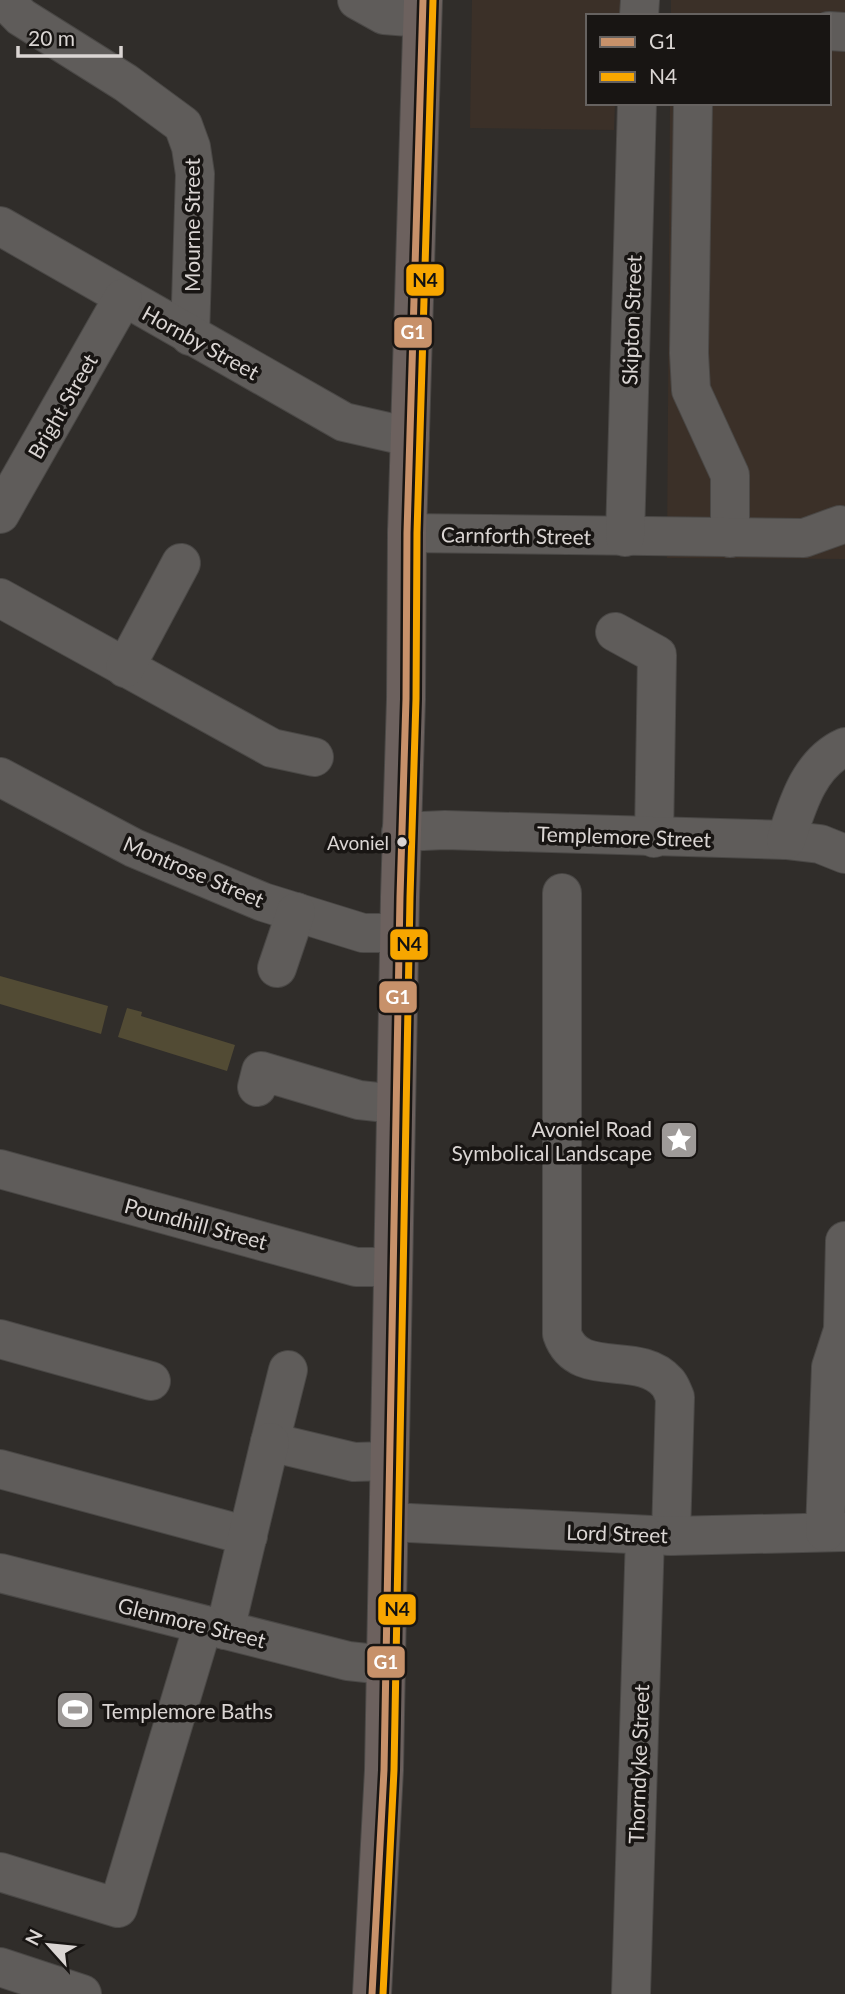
<svg xmlns="http://www.w3.org/2000/svg" width="845" height="1994" font-family="Lato,sans-serif">
	<style>
		.built { fill: #3b3028 }
		.green { fill: #524b34 }
		.lines { fill: none; stroke-linecap: round; stroke-linejoin: round }
		.minor-casing { stroke: #4a4846; stroke-width: 40 }
		.major-casing { stroke: #4a4846; stroke-width: 40 }
		.minor { stroke: #5f5c5a; stroke-width: 38 }
		.major { stroke: #6c615e; stroke-width: 38 }
		.bus-1-casing { stroke: #181513; stroke-width: 12 }
		.bus-2-casing { stroke: #181513; stroke-width: 12 }
		.bus-1 { stroke: #c7916a; stroke-width: 7 }
		.bus-2 { stroke: #f7a600; stroke-width: 7 }
		.bus-dot { fill: #dad5d3; stroke: #181513; stroke-width: 2.5 }
		.labels { text-anchor: middle; dominant-baseline: central; stroke-width: 7; stroke-linejoin: round; paint-order: stroke }
		.bus-label { font-size: 19px; fill: #dad5d3; stroke: #181513; text-anchor: end }
		.street-label { font-size: 21px; fill: #dad5d3; stroke: #181513 }
		.poi-label { font-size: 21px; fill: #dad5d3; stroke: #181513; text-anchor: end }
		.line-badge { stroke: #181513; stroke-width: 2.5 }
		.badge-label { font-size: 19px; text-anchor: middle; font-weight: bold; fill: #fff }
		.pale-badge-label { font-size: 19px; text-anchor: middle; font-weight: bold; fill: #111 }
	</style>
	<rect width="100%" height="100%" fill="#302d2a"/>
	<g class="built">
		<polygon points="472,0 621,0 620,16 588,16 588,103 615,103 614,130 470,128"/>
		<polygon points="671,0 845,0 845,559 667,558 670,103 829,103 829,16 671,16"/>
	</g>
	<g class="green">
		<polygon points="0,976 108,1006 101,1034 0,1004"/>
		<polygon points="127,1008 142,1012 141,1016 235,1045 227,1071 118,1037"/>
	</g>
	<g class="lines">
		<g class="minor-casing">
			<g id="minor">
				<polyline points="4,0 21,17 126,83 183,125 191,147 195,174 190,336"/>
				<polyline points="357,0 384,15 422,18"/>
				<polyline points="639,16 640,0"/>
				<polyline points="829,31 845,32"/>
				<polyline points="693,103 689,353 691,390 730,475 730,538"/>
				<polyline points="0,226 344,422 410,437"/>
				<polyline points="0,514 123,298"/>
				<polyline points="407,533 804,538 840,525"/>
				<polyline points="625,537 637,103"/>
				<polyline points="0,598 272,748 314,757"/>
				<polyline points="615,632 657,655 654,838"/>
				<polyline points="125,668 181,563"/>
				<polyline points="0,777 134,848 263,902 363,933 399,933"/>
				<polyline points="401,832 445,830 786,840 820,844 845,854"/>
				<path d="M786 840C797 806 809 763 845 747"/>
				<path d="M562 893V1334C578 1381 638 1349 667 1382 671 1386 673 1393 675 1397L671 1536"/>
				<polyline points="277,968 296,912"/>
				<polyline points="257,1087 261,1071 359,1100 396,1104"/>
				<polyline points="0,1169 356,1267 393,1267"/>
				<polyline points="0,1339 151,1381"/>
				<polyline points="288,1370 270,1442 354,1462 388,1461"/>
				<polyline points="0,1469 248,1536"/>
				<polyline points="390,1522 671,1536 845,1532"/>
				<polyline points="825,1532 831,1367 843,1330 845,1241"/>
				<polyline points="0,1573 348,1661 385,1665"/>
				<polyline points="225,1630 270,1442"/>
				<polyline points="0,1872 118,1908 203,1625"/>
				<polyline points="0,1967 82,1994"/>
				<polyline points="631,1994 645,1535"/>
			</g>
		</g>
		<g class="major-casing">
			<polyline id="major" points="372,1994 384,1770 400,897 406,699 407,533 423,0"/>
		</g>
		<use href="#minor" class="minor"/>
		<use href="#major" class="major"/>
		<g class="bus-1-casing">
			<polyline id="bus-1" points="372,1994 384,1770 400,897 406,699 407,533 423,0"/>
		</g>
		<g class="bus-2-casing">
			<polyline id="bus-2" points="383,1994 394,1770 410,897 416,699 417,533 433,0"/>
		</g>
		<use href="#bus-1" class="bus-1"/>
		<use href="#bus-2" class="bus-2"/>
	</g>
	<defs>
		<g id="sight-square" transform="scale(2.0125)"><rect x="-9" y="-9" width="18" height="18" rx="4" fill="#9e9a98" stroke="#181513"/><path d="M0-6L1.8-2.2L6-1.7L2.9 1.2L3.7 5.4L0 3.3L-3.7 5.4L-2.9 1.2L-6-1.7L-1.8-2.2Z" fill="#fff"/></g>
		<g id="stadium-square" transform="scale(2.0125)"><rect x="-9" y="-9" width="18" height="18" rx="4" fill="#9e9a98" stroke="#181513"/><path d="M0-5a6.5 5 0 1 0 0 10a6.5 5 0 1 0 0-10ZM-3.5-1.8h7v3.6h-7Z" fill="#fff"/></g>
	</defs>
	<g fill-rule="evenodd">
		<use href="#sight-square" x="679" y="1140"/>
		<use href="#stadium-square" x="75" y="1710"/>
	</g>
	<circle class="bus-dot" cx="402" cy="842" r="6"/>
	<g class="labels">
		<g class="bus-label">
			<text x="389" y="842">Avoniel</text>
		</g>
		<g class="street-label">
			<text transform="translate(191 225) rotate(-90)">Mourne Street</text>
			<text transform="translate(631 320) rotate(-88)">Skipton Street</text>
			<text transform="translate(201 342) rotate(29)">Hornby Street</text>
			<text transform="translate(62 406) rotate(-60)">Bright Street</text>
			<text transform="translate(516 535) rotate(1)">Carnforth Street</text>
			<text transform="translate(624 836) rotate(2)">Templemore Street</text>
			<text transform="translate(194 871) rotate(23)">Montrose Street</text>
			<text transform="translate(196 1223) rotate(15)">Poundhill Street</text>
			<text transform="translate(617 1533) rotate(2)">Lord Street</text>
			<text transform="translate(192 1622) rotate(14)">Glenmore Street</text>
			<text transform="translate(638 1764) rotate(-88)">Thorndyke Street</text>
		</g>
		<g class="poi-label">
			<text x="652" y="1128">Avoniel Road<tspan x="652" dy="24">Symbolical Landscape</tspan></text>
			<text x="102" y="1710" text-anchor="start">Templemore Baths</text>
		</g>
	</g>
	<g class="line-badge">
		<rect x="405" y="263" width="40" height="34" rx="7" fill="#f7a600"/>
		<rect x="393" y="316" width="40" height="33" rx="7" fill="#c7916a"/>
		<rect x="389" y="928" width="40" height="33" rx="7" fill="#f7a600"/>
		<rect x="378" y="980" width="40" height="34" rx="7" fill="#c7916a"/>
		<rect x="377" y="1593" width="40" height="33" rx="7" fill="#f7a600"/>
		<rect x="366" y="1645" width="40" height="34" rx="7" fill="#c7916a"/>
	</g>
	<g class="badge-label">
		<text x="413" y="339">G1</text>
		<text x="398" y="1004">G1</text>
		<text x="386" y="1669">G1</text>
	</g>
	<g class="pale-badge-label">
		<text x="425" y="287">N4</text>
		<text x="409" y="951">N4</text>
		<text x="397" y="1616">N4</text>
	</g>
	<rect x="586" y="14" width="245" height="91" fill="#181513" stroke="#666260" stroke-width="2"/>
	<rect x="600" y="37" width="35" height="10" fill="#c7916a" stroke="#666260" stroke-width="2"/>
	<text x="649" y="49" font-size="21" fill="#dad5d3">G1</text>
	<rect x="600" y="72" width="35" height="10" fill="#f7a600" stroke="#666260" stroke-width="2"/>
	<text x="649" y="84" font-size="21" fill="#dad5d3">N4</text>
	<g transform="translate(49 1945) rotate(297)" stroke="#181513" stroke-width="5" paint-order="stroke">
	<path d="M0-5L12 26L0 18L-12 26Z" fill="#dad5d3"/>
	<text y="-10" font-size="19" font-weight="bold" text-anchor="middle" fill="#dad5d3">N</text>
	</g>
	<path d="M18 46v10h103v-10" fill="none" stroke="#dad5d3" stroke-width="3.5"/>
	<text x="28" y="46" font-size="21" fill="#dad5d3" stroke="#181513" stroke-width="5" paint-order="stroke">20 m</text>
</svg>
